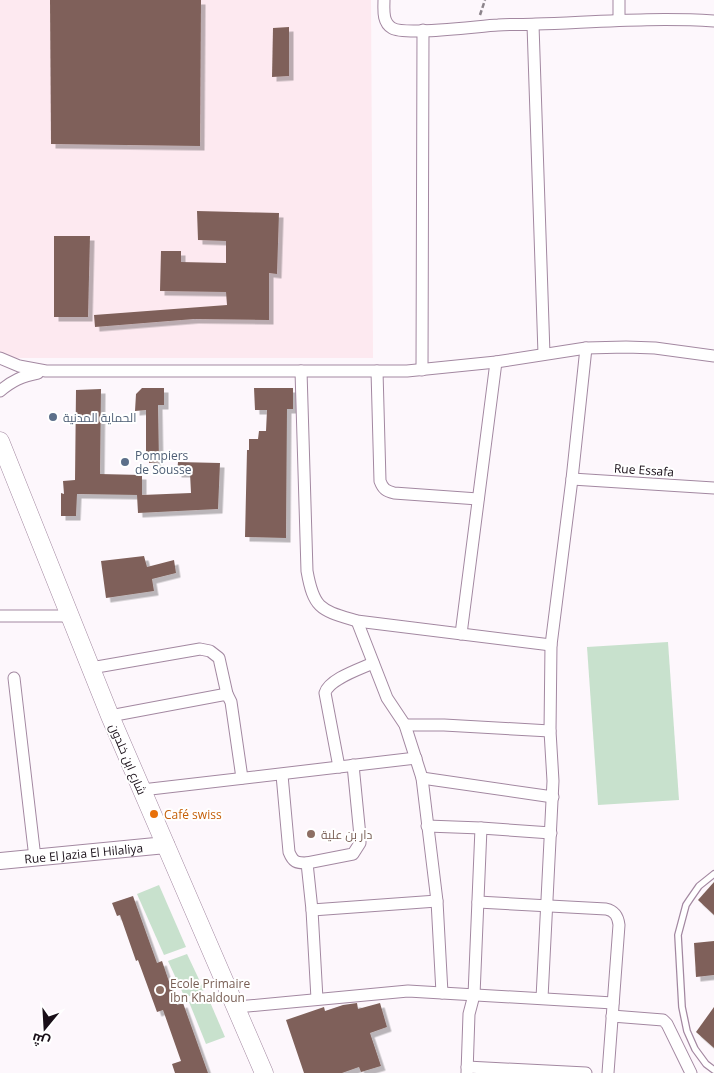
<svg xmlns="http://www.w3.org/2000/svg" width="714" height="1073" font-family="'Open Sans',Cairo,sans-serif">
	<style>
		.industrial { fill: #fde9f0 }
		.green { fill: #c8e1cd }
		.building { fill: #7f615a; filter: url(#shadow) }
		.lines { fill: none; stroke-linecap: round; stroke-linejoin: round }
		.lane-casing { stroke: #a388a1; stroke-width: 8 }
		.street-casing { stroke: #a388a1; stroke-width: 13 }
		.secondary-casing { stroke: #a388a1; stroke-width: 18 }
		.primary-casing { stroke: #a388a1; stroke-width: 19 }
		.path { stroke: #8c848b; stroke-width: 2.5; stroke-dasharray: 5 2.5; stroke-linecap: butt }
		.lane { stroke: #fff; stroke-width: 5.5 }
		.street { stroke: #fff; stroke-width: 11 }
		.secondary { stroke: #fff; stroke-width: 16 }
		.primary { stroke: #fff; stroke-width: 18 }
		.service-dot { fill: #5c6f8a; stroke: #fff; stroke-width: 2 }
		.food-dot { fill: #e8710a; stroke: #fff; stroke-width: 2 }
		.education-dot { fill: #8d6e63; stroke: #fff; stroke-width: 2 }
		.labels { text-anchor: middle; dominant-baseline: central; stroke-width: 4; stroke-linejoin: round; paint-order: stroke }
		.service-label { font-size: 12px; fill: #4e5e75; stroke: #fff; text-anchor: start }
		.street-label { font-size: 12px; fill: #190f18; stroke: #fff }
		.food-label { font-size: 12px; fill: #c56008; stroke: #fff; text-anchor: start }
		.education-label { font-size: 12px; fill: #785e54; stroke: #fff; text-anchor: start }
	</style>
	<defs>
		<filter id="shadow"><feDropShadow dx="4.5" dy="4.5" stdDeviation="0" flood-color="#0004"/></filter>
	</defs>
	<rect width="100%" height="100%" fill="#fdf7fc"/>
	<polygon class="industrial" points="0,0 371,0 373,358 0,358"/>
	<g class="green">
		<polygon points="668,642 679,800 598,805 587,647"/>
		<polygon points="159,885 186,947 164,955 137,894"/>
		<polygon points="187,954 204,990 185,998 168,961"/>
		<polygon points="207,995 225,1037 206,1044 189,1002"/>
	</g>
	<g class="building">
		<polygon points="50,0 201,0 200,146 51,144"/>
		<polygon points="289,27 289,76 272,77 273,28"/>
		<polygon points="197,211 279,213 277,274 269,273 269,320 194,319 95,327 94,315 227,305 226,292 160,291 161,251 181,251 181,262 226,263 226,241 198,240"/>
		<polygon points="54,236 90,236 88,317 54,317"/>
		<polygon points="142,388 164,388 164,405 158,405 159,462 149,463 149,452 146,452 146,410 135,411 136,394"/>
		<polygon points="254,388 293,388 293,409 287,409 286,538 245,537 247,450 249,450 249,439 258,439 259,431 266,431 267,410 255,410"/>
		<polygon points="101,389 100,474 142,475 142,495 191,493 190,473 177,473 178,462 220,463 218,509 138,513 137,495 139,495 77,494 76,516 61,516 61,493 64,494 63,481 75,480 76,390"/>
		<polygon points="144,556 147,567 174,560 176,573 152,579 154,591 106,598 101,561"/>
		<polygon points="714,882 714,915 698,900"/>
		<polygon points="133,896 157,963 162,961 177,1005 183,1003 208,1073 175,1073 172,1064 181,1061 163,1010 157,1012 138,960 136,961 120,915 117,916 112,903"/>
		<polygon points="714,941 714,975 696,977 694,943"/>
		<polygon points="357,1003 358,1009 380,1003 387,1027 370,1033 381,1066 361,1072 359,1067 342,1073 304,1073 286,1020 324,1007 325,1011 343,1005"/>
		<polygon points="714,1007 714,1048 696,1032"/>
	</g>
	<g class="lines">
		<g class="lane-casing">
			<polyline id="lane" points="714,874 699,886 690,899 686,905 678,935 682,1007 687,1031 695,1049 706,1064 714,1070"/>
		</g>
		<g class="street-casing">
			<g id="street">
				<path d="M384 0C384 9 382 22 392 28 405 36 478 26 498 25 510 24 523 25 536 24 595 22 654 17 714 21"/>
				<polyline points="619,0 619,20"/>
				<polyline points="533,25 544,354"/>
				<polyline points="0,358 19,366 46,371 407,371 496,362 586,348 626,347 655,348 714,356"/>
				<polyline points="422,370 423,30"/>
				<path d="M301 371 307 571C314 610 321 610 357 621L551 645"/>
				<path d="M377 371 380 481C383 489 386 491 394 493L478 499"/>
				<path d="M0 391C12 381 22 376 38 373"/>
				<polyline points="572,479 714,488"/>
				<polyline points="0,616 69,616"/>
				<polyline points="357,621 387,698 405,725 422,778 437,901 442,993"/>
				<polyline points="461,634 496,362"/>
				<polyline points="91,668 200,649 210,651 219,658 227,694"/>
				<polyline points="14,678 35,858"/>
				<polyline points="110,716 227,694 231,702 242,778"/>
				<polyline points="405,725 444,725 550,731 553,781 542,998"/>
				<polyline points="550,731 551,645 572,479 586,348"/>
				<path d="M339 767 325 693C329 679 360 669 373 663"/>
				<path d="M282 775 289 852C293 862 296 863 307 863L312 910 317 999"/>
				<polyline points="422,778 553,797"/>
				<polyline points="142,790 416,758"/>
				<polyline points="427,826 481,828 551,833"/>
				<polyline points="307,863 353,854 360,843 360,836 353,765"/>
				<path d="M478 902 606 909C615 911 618 916 619 925L608 1073"/>
				<polyline points="312,910 437,901"/>
				<polyline points="237,1007 408,991 613,1003"/>
				<polyline points="612,1016 663,1020 667,1024 691,1073"/>
				<polyline points="467,1067 586,1073"/>
				<polyline points="467,1073 469,1014 474,995 481,828"/>
			</g>
		</g>
		<g class="secondary-casing">
			<g id="secondary">
				<path id="s1" d="M0 861 166 845"/>
			</g>
		</g>
		<g class="primary-casing">
			<polyline id="primary" points="0,441 110,716 264,1073"/>
		</g>
		<polyline class="path" points="480,15 485,0"/>
		<use href="#lane" class="lane"/>
		<use href="#street" class="street"/>
		<use href="#secondary" class="secondary"/>
		<use href="#primary" class="primary"/>
	</g>
	<g class="service-dot">
		<circle cx="53" cy="417" r="5"/>
		<circle cx="125" cy="462" r="5"/>
	</g>
	<circle class="food-dot" cx="154" cy="814" r="5"/>
	<g class="education-dot">
		<circle cx="311" cy="834" r="5"/>
		<circle cx="160" cy="990" r="5"/>
	</g>
	<g class="labels">
		<g class="service-label">
			<text x="63" y="417">الحماية المدنية</text>
			<text x="135" y="455">Pompiers<tspan x="135" dy="14">de Sousse</tspan></text>
		</g>
		<g class="street-label">
			<text transform="translate(644 470) rotate(4)">Rue Essafa</text>
			<text transform="translate(128 759) rotate(67)">شارع ابن خلدون</text>
			<text stroke="none"><textPath href="#s1" startOffset="84">Rue El Jazia El Hilaliya</textPath></text>
		</g>
		<g class="food-label">
			<text x="164" y="814">Café swiss</text>
		</g>
		<g class="education-label">
			<text x="321" y="834">دار بن علية</text>
			<text x="170" y="983">Ecole Primaire<tspan x="170" dy="14">Ibn Khaldoun</tspan></text>
		</g>
	</g>
	<g transform="translate(45 1028) rotate(198)" stroke="#ffffff" stroke-width="4" paint-order="stroke">
	<path d="M0-4L9 19L0 12L-9 19Z" fill="#190f18"/>
	<text y="-8" font-size="14" font-weight="bold" text-anchor="middle" fill="#190f18">ش</text>
	</g>
</svg>
